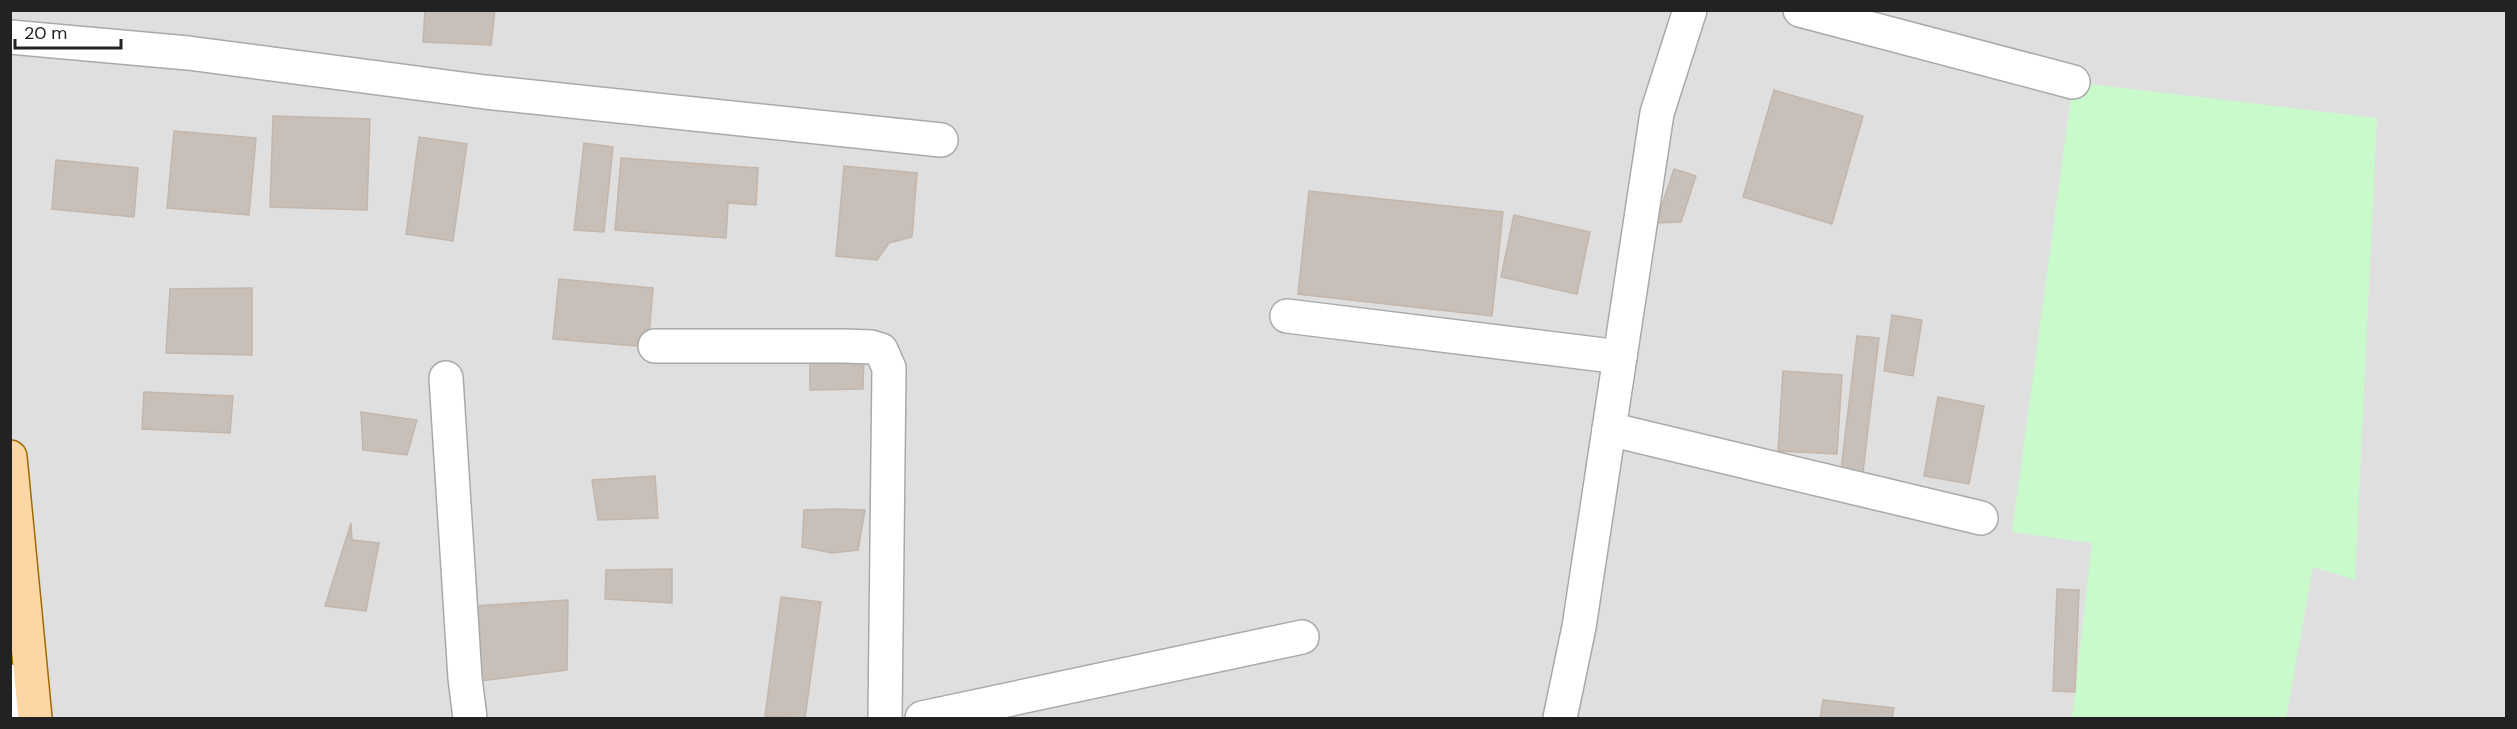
<svg xmlns="http://www.w3.org/2000/svg" width="2517" height="729" font-family="'DM Sans',sans-serif">
	<style>
		.residential { fill: #e0dfdf }
		.park { fill: #c8facc }
		.building { fill: #c7bfb8; stroke: #c4b6ab; stroke-width: 1.5 }
		.lines { fill: none; stroke-linecap: round; stroke-linejoin: round }
		.minor-casing { stroke: #a9a9a9; stroke-width: 36 }
		.major-casing { stroke: #a06b00; stroke-width: 36 }
		.minor { stroke: #fff; stroke-width: 33 }
		.major { stroke: #fcd6a4; stroke-width: 33 }
	</style>
	<rect width="100%" height="100%" fill="#f2efe9"/>
	<polygon class="residential" points="10,11 2506,11 2506,718 11,718"/>
	<polygon class="park" points="2073,82 2377,118 2355,580 2313,567 2286,718 2072,718 2092,543 2012,532"/>
	<g class="building">
		<polygon points="425,10 495,10 491,45 423,42"/>
		<polygon points="1774,90 1863,116 1832,224 1743,197"/>
		<polygon points="273,116 370,119 367,210 270,207"/>
		<polygon points="174,131 256,138 249,215 167,208"/>
		<polygon points="419,137 467,144 453,241 406,234"/>
		<polygon points="584,143 613,147 604,232 574,230"/>
		<polygon points="621,158 758,168 756,205 728,203 726,238 615,230"/>
		<polygon points="56,160 138,168 134,217 52,209"/>
		<polygon points="844,166 917,173 912,237 889,243 877,260 836,256"/>
		<polygon points="1674,169 1696,176 1681,222 1656,223"/>
		<polygon points="1309,191 1503,212 1492,316 1298,294"/>
		<polygon points="1514,215 1590,232 1577,294 1501,277"/>
		<polygon points="559,279 653,288 648,347 553,339"/>
		<polygon points="252,288 252,355 166,353 170,289"/>
		<polygon points="1892,315 1922,320 1913,376 1884,371"/>
		<polygon points="1857,336 1879,338 1863,472 1841,470"/>
		<polygon points="864,353 863,389 810,390 810,358"/>
		<polygon points="1783,371 1842,375 1837,454 1778,451"/>
		<polygon points="144,392 233,396 230,433 142,429"/>
		<polygon points="1938,397 1984,406 1969,484 1924,476"/>
		<polygon points="361,412 417,420 407,455 363,450"/>
		<polygon points="655,476 658,518 598,520 592,480"/>
		<polygon points="835,509 865,510 858,550 832,553 802,547 804,510"/>
		<polygon points="351,523 352,540 379,543 366,611 325,606"/>
		<polygon points="672,569 672,603 605,599 606,570"/>
		<polygon points="2057,589 2079,590 2075,692 2053,691"/>
		<polygon points="781,597 821,602 805,718 765,716"/>
		<polygon points="568,600 567,670 481,681 474,606"/>
		<polygon points="1823,700 1894,708 1892,718 1820,718"/>
	</g>
	<g class="lines">
		<g class="minor-casing">
			<g id="minor">
				<polyline points="1800,10 2073,82"/>
				<polyline points="10,37 188,53 485,92 941,140"/>
				<polyline points="1287,316 1620,357"/>
				<polyline points="655,346 844,346 871,347 881,350 889,368 885,718"/>
				<polyline points="446,378 465,678 470,718"/>
				<polyline points="1609,429 1981,518"/>
				<polyline points="10,681 19,709 32,718"/>
				<polyline points="922,718 1302,637"/>
				<polyline points="1560,718 1579,627 1657,113 1690,10"/>
			</g>
		</g>
		<g class="major-casing">
			<polyline id="major" points="10,457 35,718"/>
		</g>
		<use href="#minor" class="minor"/>
		<use href="#major" class="major"/>
	</g>
	<rect width="2517" height="729" fill="none" stroke="#222222" stroke-width="24"/>
	<path d="M15 39v9h106v-9" fill="none" stroke="#222222" stroke-width="3"/>
	<text x="24" y="39" font-size="18" fill="#222222" stroke="#ffffff" stroke-width="4.5" paint-order="stroke">20 m</text>
</svg>
